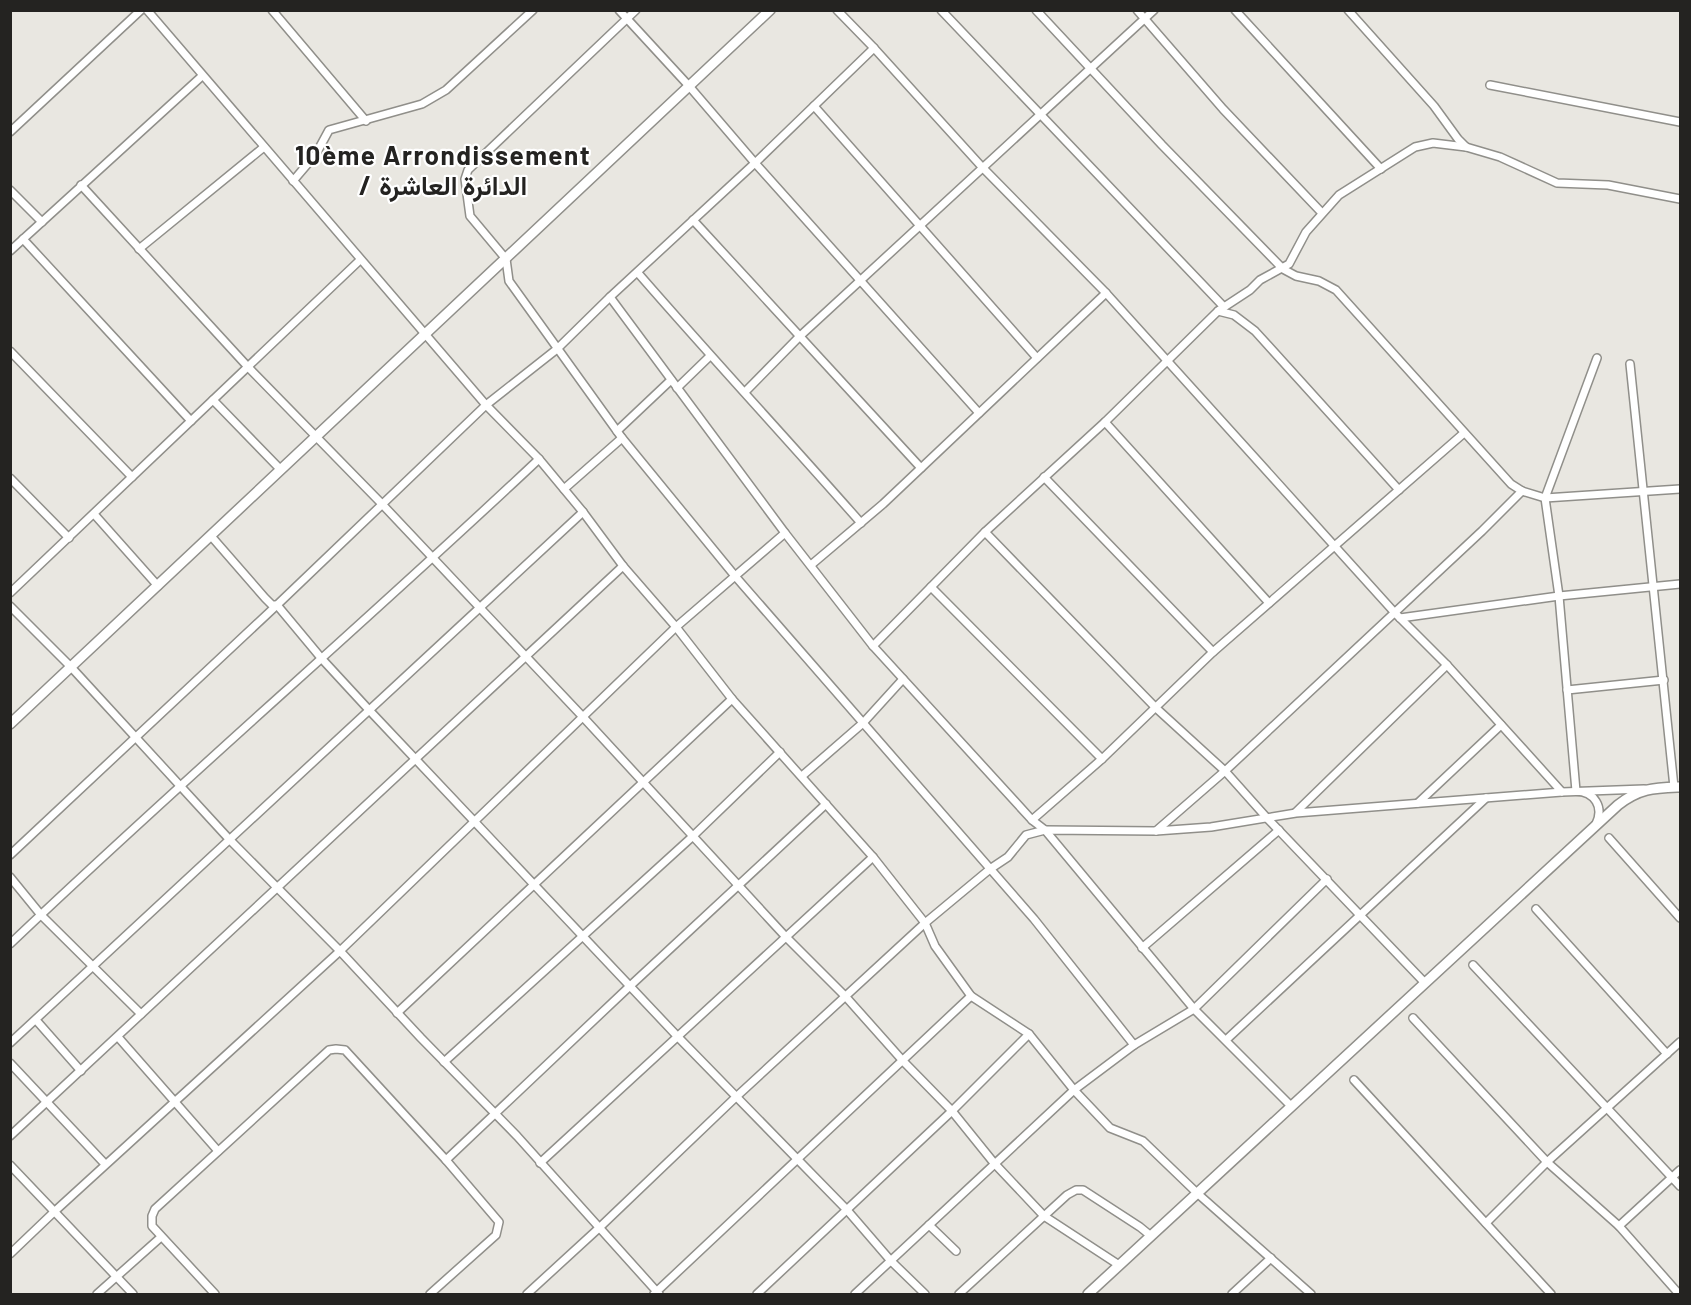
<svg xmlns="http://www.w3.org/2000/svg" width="1691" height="1305" font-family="Barlow,Vazirmatn,sans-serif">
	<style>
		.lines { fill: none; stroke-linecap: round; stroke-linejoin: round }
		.street-casing { stroke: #908f8a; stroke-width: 10 }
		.secondary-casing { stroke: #908f8a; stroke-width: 12 }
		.street { stroke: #fff; stroke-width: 7 }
		.secondary { stroke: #fff; stroke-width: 9 }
		.labels { text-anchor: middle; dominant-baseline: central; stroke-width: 4.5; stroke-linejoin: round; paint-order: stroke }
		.district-label { font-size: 26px; font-weight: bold; letter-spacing: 1.5px; fill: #242321; stroke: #fff }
	</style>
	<rect width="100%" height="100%" fill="#e9e7e1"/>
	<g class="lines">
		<g class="street-casing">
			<g id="street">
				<polyline points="147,10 486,405 539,459 583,512 623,566 676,627 732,699 873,857 925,923 935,946 971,996 1029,1034 1074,1090 1110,1128 1143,1141 1197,1193 1311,1294"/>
				<polyline points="272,10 366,121"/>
				<polyline points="619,10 689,86 755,163 979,413"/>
				<polyline points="636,10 468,170 465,179 470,216 506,259 509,281 622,438 735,576 1034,919 1134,1045"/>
				<polyline points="837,10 874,48 982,167 1106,293 1395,613 1447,665 1562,792"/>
				<polyline points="941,10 1224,307"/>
				<polyline points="1036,10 1162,145 1283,269 1296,276 1319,281 1336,290 1511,484 1522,491 1545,498 1680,489"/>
				<polyline points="1137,10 1223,109 1322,213"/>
				<polyline points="1235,10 1381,169"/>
				<polyline points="1348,10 1434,106 1458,139 1466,147 1500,157 1557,183 1608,185 1680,199"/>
				<polyline points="1490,85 1680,122"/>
				<polyline points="814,106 1037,358"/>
				<polyline points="10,132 141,10"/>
				<polyline points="293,181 316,154 329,130 422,104 446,90 533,10"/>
				<polyline points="81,185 248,367 381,503 583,717 785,936 846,997 903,1061 952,1111 994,1163 1044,1216 1119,1265"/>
				<polyline points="10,190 42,222"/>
				<polyline points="693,220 921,468"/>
				<polyline points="23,239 191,421"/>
				<polyline points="139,249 264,147"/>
				<polyline points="10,251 202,76"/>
				<path d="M638 273C711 357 787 439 861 523"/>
				<polyline points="610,297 785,533 873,646 1032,820 1045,830 1194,1009 1291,1106"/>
				<polyline points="1218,311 1234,315 1255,331 1399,490"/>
				<polyline points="10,351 132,477"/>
				<polyline points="1630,364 1674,787"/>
				<polyline points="677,388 710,356"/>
				<polyline points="745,392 799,337 1154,10"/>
				<polyline points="213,400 281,470"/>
				<polyline points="1105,422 1269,603"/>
				<polyline points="617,431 671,380"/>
				<polyline points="1044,477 1213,652"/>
				<polyline points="10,478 69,538"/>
				<polyline points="564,489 622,438"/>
				<polyline points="94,514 158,586"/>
				<polyline points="985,532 1156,708 1225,771 1267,818 1425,983"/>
				<polyline points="211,536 265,598 272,605 277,605 322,659 370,711 678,1037 847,1210 891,1261 925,1294"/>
				<polyline points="811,565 883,504 1106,293"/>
				<polyline points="931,587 1102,759"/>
				<polyline points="10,593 359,261"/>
				<polyline points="10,606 71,667 229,839 340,951 421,1038 517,1136 659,1294"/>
				<polyline points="1400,618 1559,596 1680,584"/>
				<polyline points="873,646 985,532 1105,422 1218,311 1250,290 1260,280 1289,264 1306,232 1339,195 1415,147 1433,143 1466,147"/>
				<polyline points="1567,690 1664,680"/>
				<polyline points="802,776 863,723 903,679"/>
				<polyline points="1418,803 1501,725"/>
				<polyline points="1296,812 1447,665"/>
				<polyline points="1032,820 1102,759 1213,652 1464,433"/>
				<path d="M1596 824C1604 807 1595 792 1576 791L1559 596 1545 498 1597 358"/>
				<polyline points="1156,831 1225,771 1482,531 1522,491"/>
				<polyline points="1609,838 1680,918"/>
				<polyline points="10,855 277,605 486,405 557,349 610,297 755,163 874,48"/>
				<polyline points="10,877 41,915 141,1014"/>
				<polyline points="1536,909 1667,1054"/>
				<path d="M10 944C183 779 365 623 539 459"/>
				<polyline points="1142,948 1279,830"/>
				<polyline points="1473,965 1680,1186"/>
				<polyline points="397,1013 732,699"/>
				<polyline points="1413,1018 1547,1162 1619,1226 1679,1294"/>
				<polyline points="36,1020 81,1071"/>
				<polyline points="118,1037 218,1151"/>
				<polyline points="1226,1040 1486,798"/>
				<polyline points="10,1043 583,512"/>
				<polyline points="444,1062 692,837 780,752"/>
				<polyline points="10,1063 105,1164"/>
				<polyline points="1354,1080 1551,1294"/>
				<polyline points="10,1136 623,566"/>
				<polyline points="446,1160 630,986 826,804"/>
				<polyline points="540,1163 873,857"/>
				<polyline points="10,1165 133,1294"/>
				<polyline points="1486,1223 1547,1162 1680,1042"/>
				<polyline points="929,1225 956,1251"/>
				<polyline points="1619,1226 1680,1170"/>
				<polyline points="10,1254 55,1211 340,951 676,627 785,533"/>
				<polyline points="97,1294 161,1237"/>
				<polyline points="215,1294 152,1226 152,1216 155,1209 329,1050 336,1049 345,1050 446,1160 499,1222 496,1235 430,1294"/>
				<polyline points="527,1294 599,1228 736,1097 925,923 990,869 1008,857 1026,835 1045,830 1156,831 1211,827 1296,813 1562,792 1644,789"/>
				<polyline points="654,1294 971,996"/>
				<polyline points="757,1294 952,1111 1029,1034"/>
				<polyline points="855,1294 1074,1090 1134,1045 1194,1009 1327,879"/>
				<polyline points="959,1294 1067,1195 1076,1190 1083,1190 1140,1227 1151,1236"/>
				<polyline points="1232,1294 1271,1258"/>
			</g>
		</g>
		<g class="secondary-casing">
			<g id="secondary">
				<polyline points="10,724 770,10"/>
				<path d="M1088 1294 1618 805C1640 788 1654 788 1680 787"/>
			</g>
		</g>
		<use href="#street" class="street"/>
		<use href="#secondary" class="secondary"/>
	</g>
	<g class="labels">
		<g class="district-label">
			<text x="443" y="154">10ème Arrondissement<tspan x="443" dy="30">/ الدائرة العاشرة</tspan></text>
		</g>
	</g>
	<rect width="1691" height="1305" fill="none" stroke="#242321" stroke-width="24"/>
</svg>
